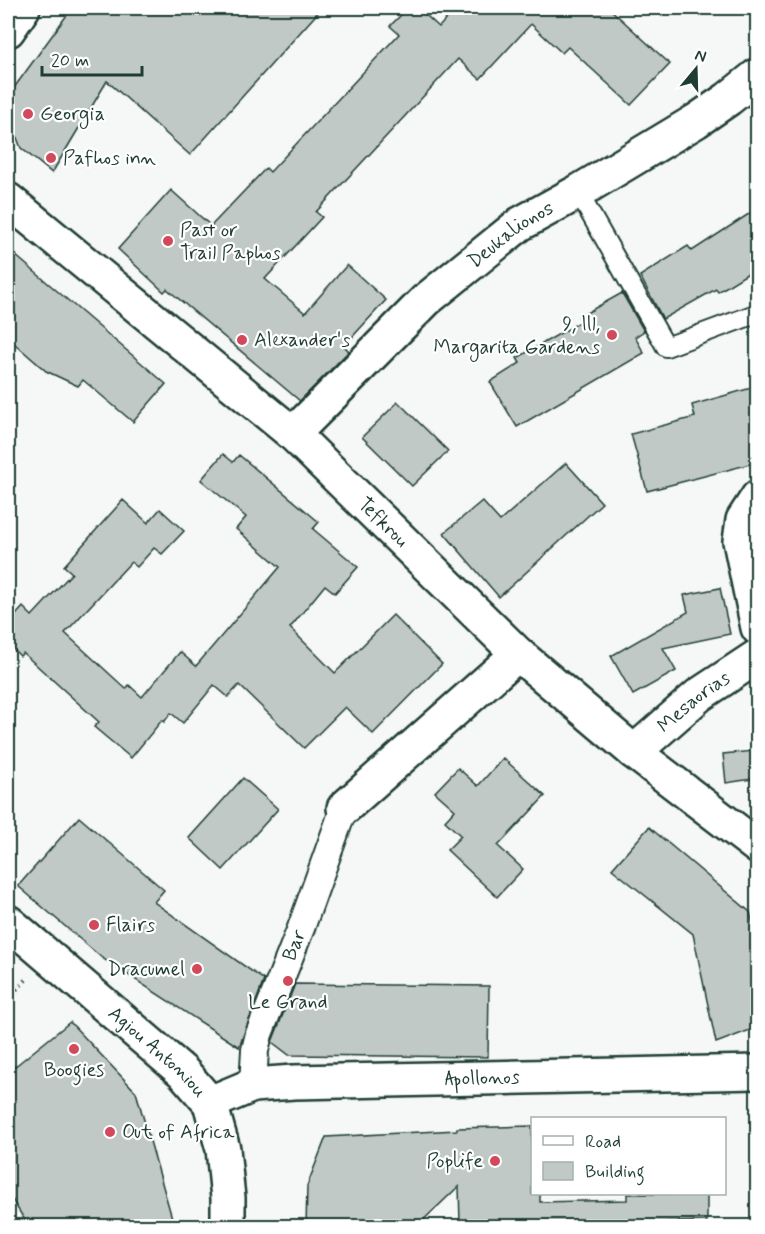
<svg xmlns="http://www.w3.org/2000/svg" width="765" height="1234" font-family="Mynerve,sans-serif">
	<style>
		.building { fill: #c0c9c6; stroke: #1f3d34; stroke-width: 1.5 }
		.lines { fill: none; stroke-linecap: round; stroke-linejoin: round }
		.service-casing { stroke: #1f3d34; stroke-width: 22 }
		.pedestrian-casing { stroke: #1f3d34; stroke-width: 30 }
		.minor-casing { stroke: #1f3d34; stroke-width: 38 }
		.path { stroke: #1f3d34; stroke-width: 4; stroke-dasharray: 1.5 4.5; stroke-linecap: butt }
		.service { stroke: #fff; stroke-width: 18 }
		.pedestrian { stroke: #fff; stroke-width: 26 }
		.minor { stroke: #fff; stroke-width: 33 }
		.poi-dot { fill: #d1495b; stroke: #fff; stroke-width: 2 }
		.labels { text-anchor: middle; dominant-baseline: central; stroke-width: 4.5; stroke-linejoin: round; paint-order: stroke }
		.poi-label { font-size: 20px; fill: #1f3d34; stroke: #fff; text-anchor: start }
		.street-label { font-size: 20px; fill: #1f3d34; stroke: #fff }
	</style>
	<rect width="100%" height="100%" fill="#f6f7f7"/>
	<filter id="ink" filterUnits="userSpaceOnUse"><feTurbulence type="fractalNoise" baseFrequency=".0167" numOctaves="2"/><feDisplacementMap in="SourceGraphic" scale="12" xChannelSelector="R" yChannelSelector="G"/><feConvolveMatrix kernelMatrix="1 2 1 2 8 2 1 2 1" color-interpolation-filters="sRGB"/></filter>
	<g filter="url(#ink)">
		<g class="building">
			<polygon points="72,8 322,8 190,155 107,81 52,173 21,148 12,125 8,96"/>
			<polygon points="408,8 418,8 439,27 456,8 609,8 670,64 631,105 568,47 562,53 531,24 480,79 458,59 316,212 322,217 265,279 305,313 347,265 386,300 344,346 349,351 300,401 167,289 164,292 118,249 171,190 211,226 266,168 270,172 399,34 390,26"/>
			<polygon points="758,208 758,267 718,292 716,289 663,319 640,276 688,246 692,251"/>
			<polygon points="8,249 166,384 133,422 83,380 78,386 46,371 8,338"/>
			<polygon points="622,293 644,331 635,337 644,353 517,427 490,382 520,363 517,358 582,321 579,317"/>
			<polygon points="758,386 758,462 647,491 631,434 695,417 692,405"/>
			<polygon points="398,402 448,451 412,486 362,437"/>
			<polygon points="223,454 233,462 239,455 319,522 313,529 358,567 335,593 325,585 290,628 335,673 393,615 442,664 373,734 345,707 304,748 239,685 228,697 214,685 183,723 171,713 164,722 162,720 131,758 94,727 99,722 23,653 20,656 8,644 8,624 23,607 32,616 72,573 64,566 123,500 148,523 160,509 184,531 162,554 154,548 137,567 131,562 65,633 126,689 129,685 142,697 180,652 196,666 280,567 236,529 246,517 201,480"/>
			<polygon points="566,463 602,503 499,597 444,533 482,501 500,521"/>
			<polygon points="720,588 730,634 663,648 676,671 633,695 611,656 688,612 684,595"/>
			<polygon points="754,751 758,778 726,783 723,754"/>
			<polygon points="503,758 545,796 498,846 523,869 497,897 447,850 461,836 445,821 455,810 435,792 458,768 478,786"/>
			<polygon points="243,778 278,809 223,870 189,838"/>
			<polygon points="79,817 164,890 154,902 264,980 239,1047 102,958 18,886"/>
			<polygon points="649,827 750,912 758,946 758,1027 716,1043 693,934 612,869"/>
			<polygon points="295,984 489,986 488,1057 289,1055 272,1042"/>
			<polygon points="70,1022 136,1092 172,1218 159,1227 29,1227 8,1193 8,1072"/>
			<polygon points="532,1126 532,1194 540,1194 540,1202 627,1200 627,1194 707,1194 707,1221 668,1222 668,1227 487,1227 487,1222 460,1223 459,1186 416,1227 306,1227 307,1186 326,1137 457,1130 457,1128"/>
		</g>
		<g class="lines">
			<g class="service-casing">
				<polyline id="service" points="578,192 666,347 758,313"/>
			</g>
			<g class="pedestrian-casing">
				<g id="pedestrian">
					<path id="s1" d="M253 1085 255 1050 259 1034 301 928 344 808"/>
				</g>
			</g>
			<g class="minor-casing">
				<g id="minor">
					<polyline points="8,30 23,8"/>
					<path id="s2" d="M8 200 293 434 518 654 634 752 758 847"/>
					<path id="s3" d="M293 434 426 300 520 224 578 192 696 121 728 99 758 75"/>
					<polyline points="758,497 743,520 740,541 758,628"/>
					<path id="s4" d="M634 752 699 695 758 656"/>
					<polyline points="344,808 518,654"/>
					<path id="s5" d="M8 922 183 1072 210 1103 223 1149 228 1198V1226"/>
					<path id="s6" d="M210 1103 253 1085 294 1082 758 1072"/>
				</g>
			</g>
			<polyline class="path" points="8,998 26,980"/>
			<use href="#service" class="service"/>
			<use href="#pedestrian" class="pedestrian"/>
			<use href="#minor" class="minor"/>
		</g>
	</g>
	<g class="poi-dot">
		<circle cx="28" cy="114" r="6"/>
		<circle cx="51" cy="158" r="6"/>
		<circle cx="168" cy="241" r="6"/>
		<circle cx="612" cy="335" r="6"/>
		<circle cx="242" cy="340" r="6"/>
		<circle cx="94" cy="925" r="6"/>
		<circle cx="197" cy="969" r="6"/>
		<circle cx="288" cy="981" r="6"/>
		<circle cx="74" cy="1049" r="6"/>
		<circle cx="110" cy="1132" r="6"/>
		<circle cx="495" cy="1161" r="6"/>
	</g>
	<g class="labels">
		<g class="poi-label">
			<text x="40" y="114">Georgia</text>
			<text x="63" y="158">Pafhos inn</text>
			<text x="180" y="230">Past or<tspan x="180" dy="23">Trail Paphos</tspan></text>
			<text x="600" y="324" text-anchor="end">9, lll,<tspan x="600" dy="23">Margarita Gardens</tspan></text>
			<text x="254" y="340">Alexander's</text>
			<text x="106" y="925">Flairs</text>
			<text x="185" y="969" text-anchor="end">Dracumel</text>
			<text x="288" y="1002" text-anchor="middle">Le Grand</text>
			<text x="74" y="1070" text-anchor="middle">Boogies</text>
			<text x="122" y="1132">Out of Africa</text>
			<text x="483" y="1161" text-anchor="end">Poplife</text>
		</g>
		<g class="street-label">
			<text stroke="none"><textPath href="#s3" startOffset="296">Deukalionos</textPath></text>
			<text stroke="none"><textPath href="#s2" startOffset="495">Tefkrou</textPath></text>
			<text stroke="none"><textPath href="#s4" startOffset="78">Mesaorias</textPath></text>
			<text stroke="none"><textPath href="#s1" startOffset="147">Bar</textPath></text>
			<text stroke="none"><textPath href="#s5" startOffset="198">Agiou Antoniou</textPath></text>
			<text stroke="none"><textPath href="#s6" startOffset="276">Apollonos</textPath></text>
		</g>
	</g>
	<rect width="765" height="1234" fill="none" stroke="#fff" stroke-width="30"/>
	<rect x="15" y="15" width="735" height="1204" fill="none" stroke="#1f3d34" stroke-width="2" filter="url(#ink)"/>
	<rect x="531" y="1117" width="195" height="78" fill="#ffffff" stroke="#a5b1ae" stroke-width="1.5"/>
	<rect x="543" y="1136" width="30" height="9" fill="#ffffff" stroke="#a5b1ae" stroke-width="1.5"/>
	<text x="585" y="1147" font-size="18" fill="#1f3d34">Road</text>
	<rect x="543" y="1162" width="30" height="18" fill="#c0c9c6" stroke="#a5b1ae" stroke-width="1.5"/>
	<text x="585" y="1177" font-size="18" fill="#1f3d34">Building</text>
	<g transform="translate(696 69) rotate(19)" stroke="#ffffff" stroke-width="4.5" paint-order="stroke">
	<path d="M0-4.5L10 22L0 15L-10 22Z" fill="#1f3d34"/>
	<text y="-9" font-size="16" font-weight="bold" text-anchor="middle" fill="#1f3d34">N</text>
	</g>
	<path d="M42 66v9h100v-9" fill="none" stroke="#1f3d34" stroke-width="3"/>
	<text x="51" y="66" font-size="18" fill="#1f3d34" stroke="#ffffff" stroke-width="4.5" paint-order="stroke">20 m</text>
</svg>
